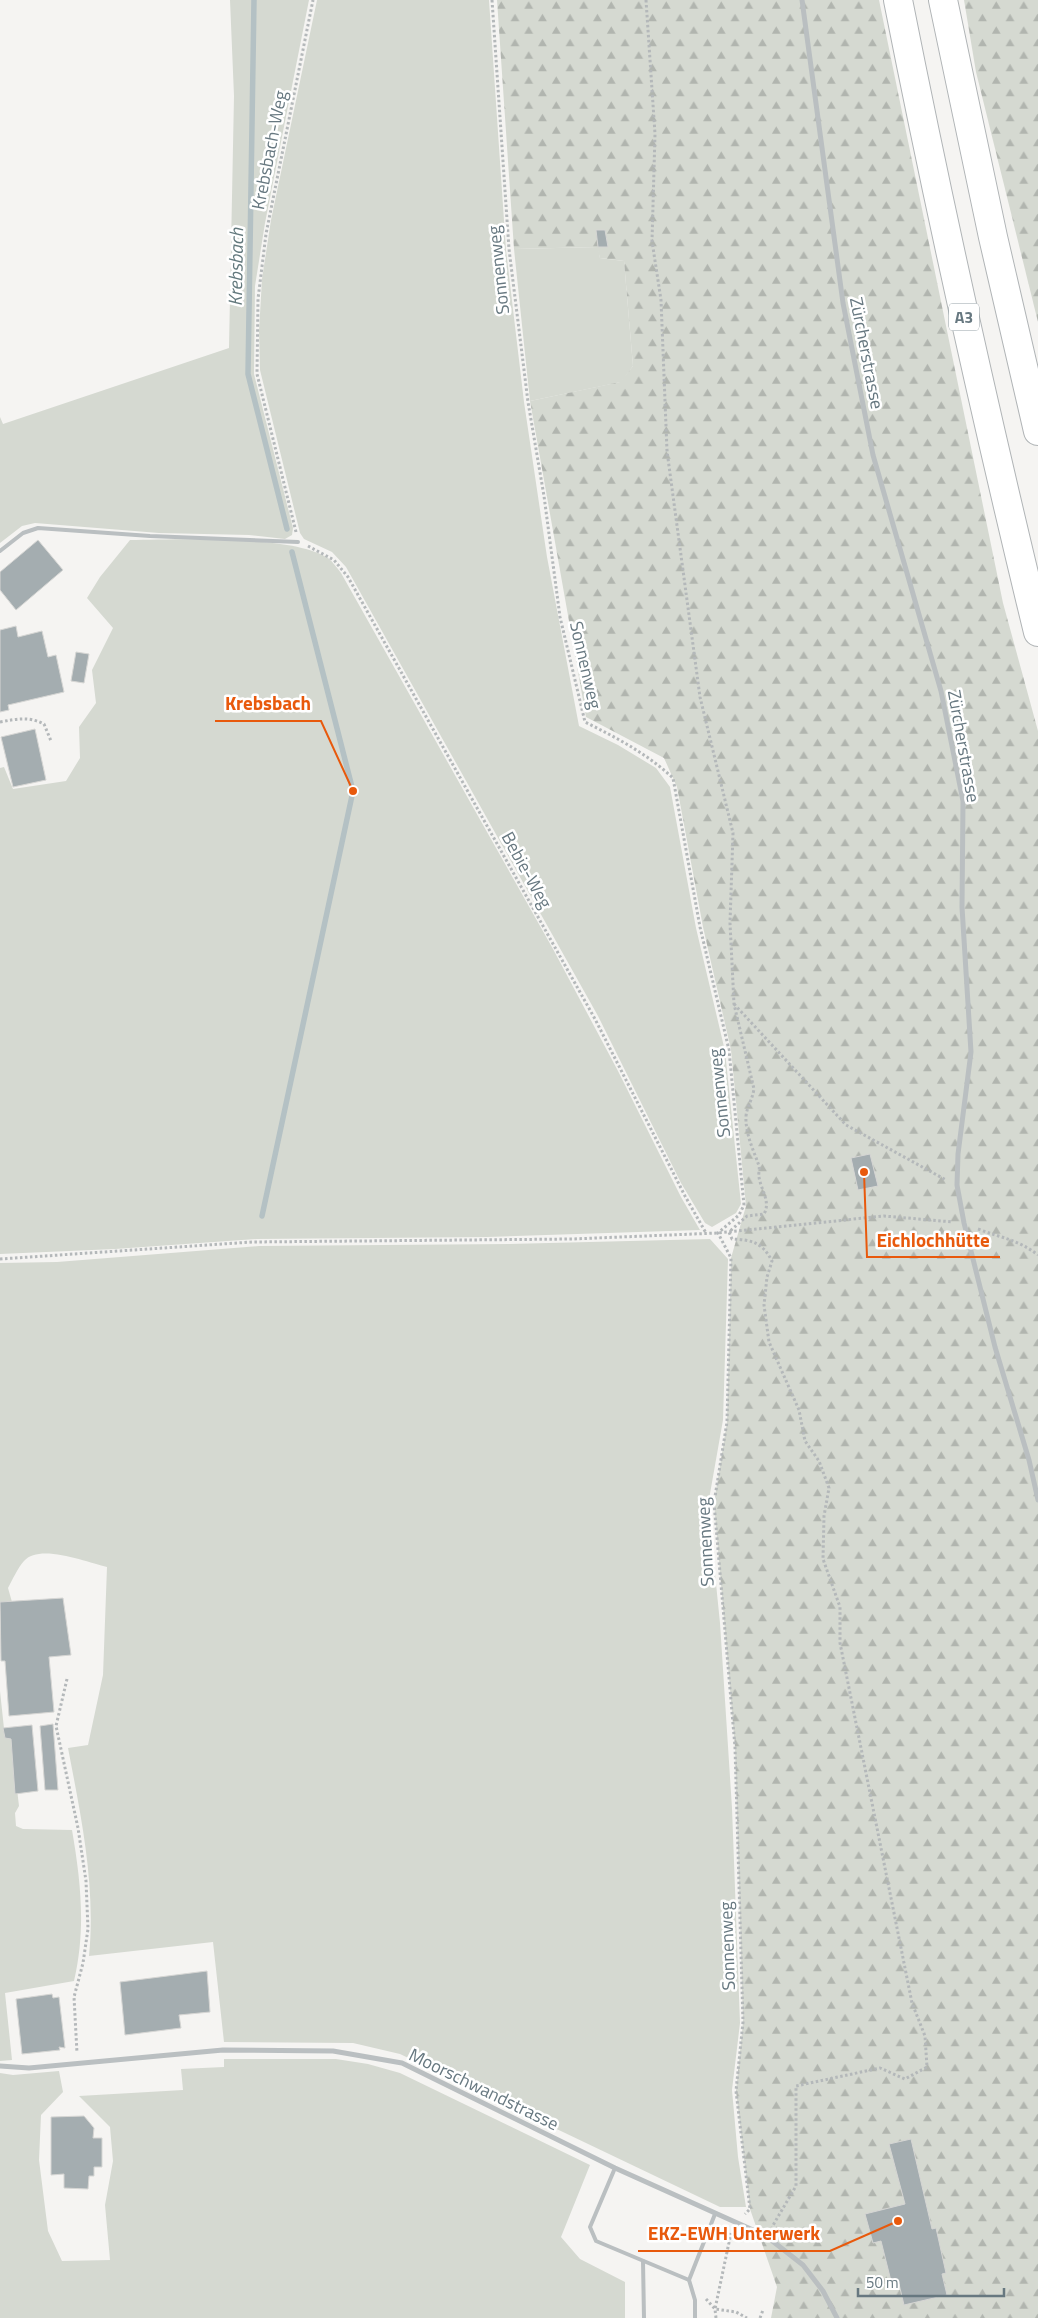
<svg xmlns="http://www.w3.org/2000/svg" width="1038" height="2318" font-family="'Titillium Web',sans-serif">
	<style>
		.grass { fill: #d5d9d1 }
		.forest { fill: url(#forest-firs) }
		.lines { fill: none; stroke-linecap: round; stroke-linejoin: round }
		.stream { stroke: #b4c1c4; stroke-width: 5.5 }
		.building { fill: #a4adb0; stroke: #d6d6d4 }
		.motorway-casing { stroke: #b0b4b6; stroke-width: 30 }
		.path { stroke: #b4b8ba; stroke-width: 3; stroke-dasharray: 2.5 2.5; stroke-linecap: butt }
		.service { stroke: #babfc1; stroke-width: 4 }
		.minor { stroke: #babfc1; stroke-width: 5 }
		.motorway { stroke: #fff; stroke-width: 28 }
		.labels { text-anchor: middle; dominant-baseline: central; stroke-width: 5; stroke-linejoin: round; paint-order: stroke }
		.shield { fill: #fff; stroke: #95a0a6; stroke-width: 1 }
		.shield-label { font-size: 16px; font-weight: bold; fill: #677880 }
		.street-label { font-size: 18px; fill: #677880; stroke: #fff }
		.water-label { font-size: 19px; font-style: italic; fill: #63797d; stroke: #fff }
		.leader { fill: none; stroke: #e8590c; stroke-width: 2 }
		.callout-dot { fill: #e8590c; stroke: #fff; stroke-width: 2 }
		.callout-label { font-size: 19px; text-anchor: middle; font-weight: bold; fill: #e8590c; stroke: #fff; stroke-width: 5; stroke-linejoin: round; paint-order: stroke }
	</style>
	<defs>
		<pattern id="forest-firs" width="22" height="20" patternUnits="userSpaceOnUse" patternTransform="scale(1.25)"><rect width="22" height="20" fill="#d5d9d1"/><path d="M5 1l3.5 6h-7zM16 11l3.5 6h-7z" fill="#b1b5af"/></pattern>
	</defs>
	<rect width="100%" height="100%" fill="#f5f4f2"/>
	<g class="grass">
		<polygon points="230,0 309,0 265,223 255,286 254,374 293,528 292,535 285,539 249,535 159,533 35,523 22,526 0,543 0,417 3,424 229,348 234,96"/>
		<polygon points="317,0 489,0 506,250 524,402 547,557 579,726 618,745 656,768 670,787 696,928 725,1051 741,1204 736,1213 712,1227 705,1223 681,1183 598,1016 346,567 332,552 304,539 300,533 260,370 259,331 262,279 271,220"/>
		<polygon points="598,247 600,258 624,261 633,366 621,382 530,401 514,249"/>
		<path d="M130 540C177 540 291 534 328 558 333 562 337 568 341 573L553 949 618 1071 681 1197 700 1230 487 1237 257 1239 115 1249 0 1254V768L4 767 13 789 66 781 80 758 79 727 96 703 92 670 113 628 87 598 100 577Z"/>
		<path d="M710 1239 728 1259 723 1420 708 1505 720 1623 732 1808 740 2023 732 2090 738 2157 746 2207H720L400 2054 353 2043 224 2042 213 1942 89 1956C96 1886 81 1816 68 1748L88 1745 103 1675 107 1567C87 1562 39 1543 24 1561 17 1569 13 1579 8 1588L12 1602H0V1263L57 1262 259 1246 509 1244Z"/>
		<path d="M0 1691 5 1738 11 1739 19 1806 15 1813 16 1826 23 1829 72 1830C81 1882 86 1930 74 1981L5 1993 12 2060 0 2061Z"/>
		<polygon points="224,2059 336,2059 368,2064 400,2073 590,2165 561,2237 580,2259 625,2282 625,2318 0,2318 0,2073 13,2075 59,2071 63,2092 41,2115 39,2160 48,2231 62,2261 110,2260 105,2205 113,2161 110,2127 79,2096 183,2090 181,2069 224,2067"/>
	</g>
	<g class="forest">
		<polygon points="497,0 879,0 1003,603 1038,731 1038,2318 771,2318 777,2287 750,2209 736,2091 743,2022 735,1747 714,1503 727,1422 731,1258 746,1206 731,1050 703,927 677,787 664,758 586,717 530,401 620,382 633,366 624,261 600,258 597,247 514,249"/>
		<polygon points="964,0 1038,0 1038,322 976,72"/>
	</g>
	<g class="lines">
		<g class="stream">
			<polyline points="254,0 248,374 287,529"/>
			<polyline points="262,1216 353,791 292,552"/>
		</g>
	</g>
	<g class="building">
		<polygon points="596,230 605,230 608,247 598,247"/>
		<polygon points="38,540 63,570 16,610 0,590 0,572"/>
		<polygon points="16,626 18,637 42,631 48,657 56,655 64,692 8,705 9,710 0,712 0,630"/>
		<polygon points="76,652 89,654 84,683 71,681"/>
		<polygon points="35,729 46,780 13,787 1,737"/>
		<polygon points="870,1154 878,1186 858,1190 851,1158"/>
		<polygon points="63,1598 71,1655 49,1657 54,1712 9,1716 5,1661 1,1661 0,1602"/>
		<polygon points="53,1724 58,1790 45,1790 40,1726"/>
		<polygon points="32,1725 38,1791 15,1794 11,1739 5,1738 3,1728"/>
		<polygon points="207,1971 210,2012 179,2015 181,2028 125,2035 120,1982"/>
		<polygon points="52,1994 53,1998 59,1997 65,2048 59,2047 60,2050 22,2054 16,1999"/>
		<polygon points="84,2116 94,2128 93,2138 102,2138 102,2167 94,2167 94,2176 89,2176 88,2189 64,2188 64,2174 51,2175 51,2117"/>
		<polygon points="911,2139 932,2229 936,2228 946,2273 942,2274 947,2295 904,2305 899,2284 892,2285 881,2241 873,2243 865,2214 905,2204 889,2144"/>
	</g>
	<g class="lines">
		<g class="motorway-casing">
			<g id="motorway">
				<path d="M898 0C940 212 987 422 1038 632"/>
				<polyline points="943,0 993,237 1038,431"/>
			</g>
		</g>
		<g class="path">
			<path d="M492 0 509 249 528 402 544 496 560 617 585 722C617 738 646 753 673 778L700 927 729 1050 744 1205 739 1215 718 1233 731 1258 727 1422 714 1503 735 1747 743 2022 736 2091 750 2209 745 2214"/>
			<path d="M646 0 655 134 652 241 661 300 667 451 700 697 733 833 730 923 734 1004 754 1089C751 1106 743 1109 747 1129 749 1142 755 1154 759 1166 760 1170 758 1174 759 1177 761 1190 771 1202 764 1214L747 1216 729 1232 732 1239C752 1240 762 1242 772 1261L767 1277 764 1305 769 1342 799 1410 805 1441 819 1461 829 1488 824 1516 823 1559 840 1607V1643L912 2003 925 2036 927 2067 905 2079 880 2068 796 2086V2186L772 2227"/>
			<polyline points="296,532 257,374 258,299 266,234 313,0"/>
			<polyline points="308,546 334,560 348,577 595,1019 685,1196 706,1233"/>
			<path d="M0 722C17 719 28 716 44 724L51 741"/>
			<polyline points="734,1004 846,1125 946,1180"/>
			<path d="M978 1229C1001 1238 1017 1239 1038 1255"/>
			<polyline points="0,1259 252,1242 572,1239 718,1233 884,1216 953,1222"/>
			<polyline points="67,1679 56,1726 78,1828 86,1881 88,1929 83,1963 74,1997 77,2053"/>
			<polyline points="706,2299 715,2309 736,2312 747,2318"/>
			<polyline points="716,2318 715,2309 731,2233"/>
			<polyline points="760,2318 763,2310"/>
		</g>
		<g class="service">
			<polyline points="0,551 23,533 38,528 150,536 298,542"/>
			<polyline points="615,2168 590,2227 596,2241 689,2280 715,2214"/>
			<polyline points="643,2261 644,2318"/>
			<polyline points="689,2280 695,2300 695,2318"/>
		</g>
		<g class="minor">
			<polyline points="802,0 843,303 873,455 941,691 963,801 962,907 971,1052 958,1154 957,1185 964,1223 995,1347 1029,1460 1038,1500"/>
			<polyline points="0,2066 29,2068 223,2050 333,2051 402,2063 615,2168 766,2236 803,2265 823,2291 837,2318"/>
		</g>
		<use href="#motorway" class="motorway"/>
	</g>
	<g class="labels">
		<rect class="shield" x="949" y="303.5" width="30" height="27" rx="4"/>
		<g class="shield-label">
			<text x="964" y="317">A3</text>
		</g>
		<g class="street-label">
			<text transform="translate(269 150) rotate(-79)">Krebsbach-Weg</text>
			<text transform="translate(498 270) rotate(-96)">Sonnenweg</text>
			<text transform="translate(867 353) rotate(79)">Zürcherstrasse</text>
			<text transform="translate(586 665) rotate(77)">Sonnenweg</text>
			<text transform="translate(964 746) rotate(80)">Zürcherstrasse</text>
			<text transform="translate(527 870) rotate(61)">Bebie-Weg</text>
			<text transform="translate(719 1093) rotate(-96)">Sonnenweg</text>
			<text transform="translate(705 1542) rotate(-93)">Sonnenweg</text>
			<text transform="translate(727 1946) rotate(-92)">Sonnenweg</text>
			<text transform="translate(484 2089) rotate(26)">Moorschwandstrasse</text>
		</g>
		<g class="water-label">
			<text transform="translate(235 267) rotate(-89)">Krebsbach</text>
		</g>
	</g>
	<path class="leader" d="M353 791L321 721H215M864 1172L867 1257H1000M898 2221L830 2251H638"/>
	<g class="callout-dot">
		<circle cx="353" cy="791" r="5"/>
		<circle cx="864" cy="1172" r="5"/>
		<circle cx="898" cy="2221" r="5"/>
	</g>
	<g class="callout-label">
		<text x="268" y="710">Krebsbach</text>
		<text x="933" y="1247">Eichlochhütte</text>
		<text x="734" y="2240">EKZ-EWH Unterwerk</text>
	</g>
	<path d="M858 2288v8h146v-8" fill="none" stroke="#677880" stroke-width="2.5"/>
	<text x="866" y="2288" font-size="15" fill="#677880" stroke="#ffffff" stroke-width="4" paint-order="stroke">50 m</text>
</svg>
